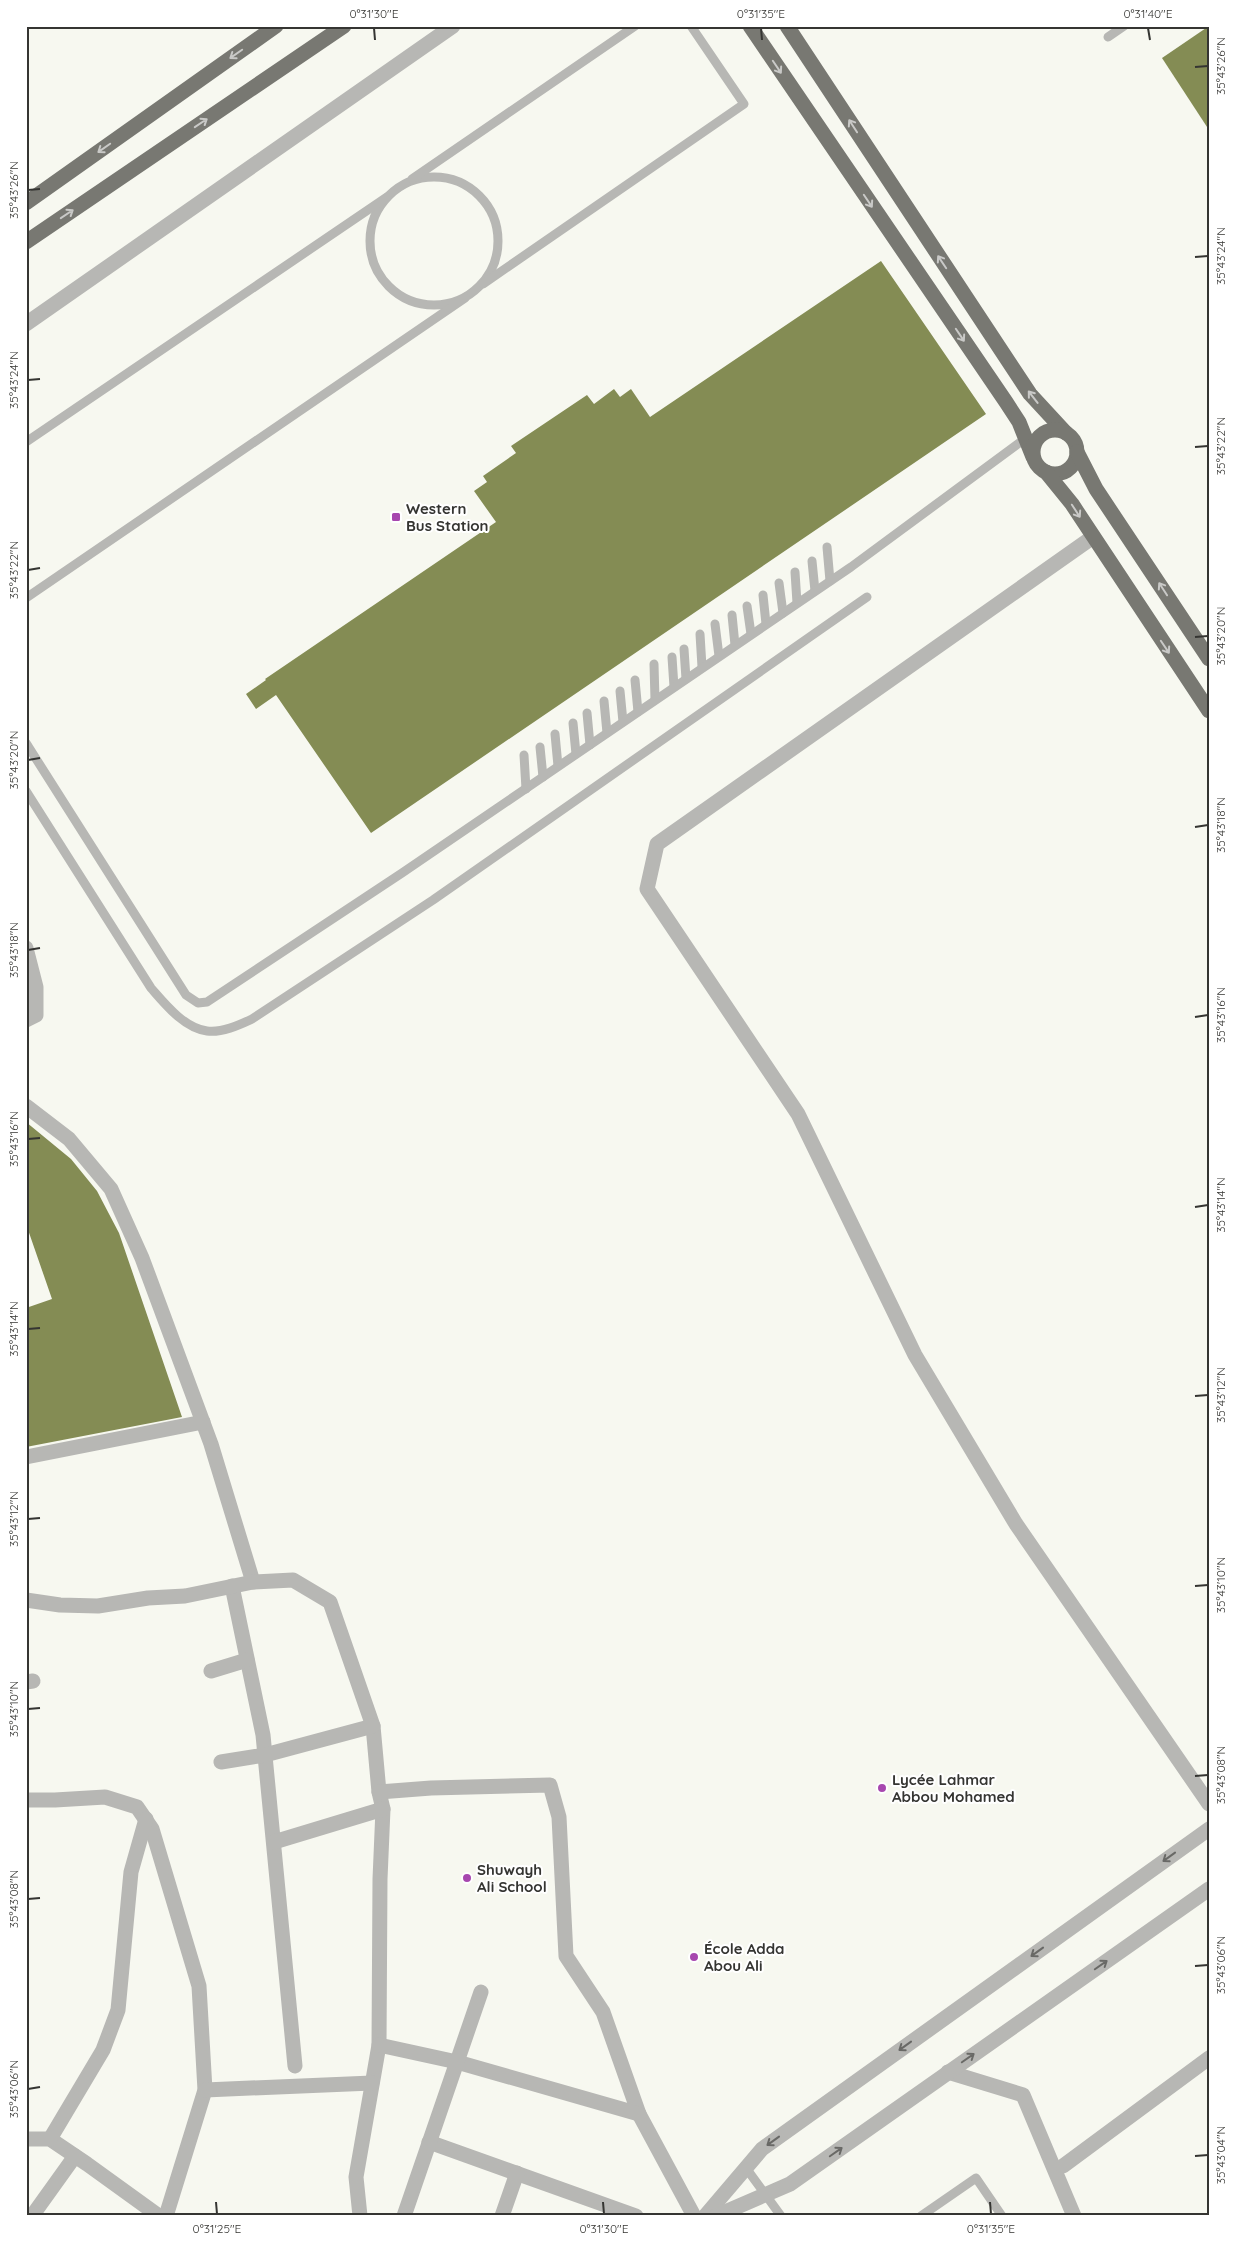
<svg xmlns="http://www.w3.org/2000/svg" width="1235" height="2242" font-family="Quicksand,sans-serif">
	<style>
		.building { fill: #848c54 }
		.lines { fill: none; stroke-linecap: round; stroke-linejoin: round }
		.service { stroke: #b7b7b4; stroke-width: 9 }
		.minor { stroke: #b7b7b4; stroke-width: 15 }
		.trunk { stroke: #787872; stroke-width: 15 }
		.oneway { stroke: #c9c9c7 }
		.oneway2 { stroke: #696966 }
		.ticks { fill: none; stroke: #353532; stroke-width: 2 }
		.poi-dot { fill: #a747af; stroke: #fff; stroke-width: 2 }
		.labels { text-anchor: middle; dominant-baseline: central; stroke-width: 4; stroke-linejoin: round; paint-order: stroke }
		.poi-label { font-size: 15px; font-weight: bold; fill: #353532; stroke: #fff; text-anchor: start }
		.neatline { fill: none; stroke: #353532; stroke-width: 2 }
		.ticks-label { font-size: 12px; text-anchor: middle; fill: #353532 }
	</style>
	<rect width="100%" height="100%" fill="#f7f8f0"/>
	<g class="building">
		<polygon points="1209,26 1209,130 1162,58"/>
		<polygon points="881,261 986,414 371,833 276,695 256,709 246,694 266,680 265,679 496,522 474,491 487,482 483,476 516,453 511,446 587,395 594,404 614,389 620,397 631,389 650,417"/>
		<polygon points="26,1122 71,1159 97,1191 119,1233 182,1417 26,1447 26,1308 52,1299 26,1224"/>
	</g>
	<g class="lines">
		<g class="service">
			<polyline points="1108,37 1124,26"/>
			<circle cx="434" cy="241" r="64"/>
			<polyline points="412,179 635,26"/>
			<polyline points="483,284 744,104 691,26"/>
			<polyline points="26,442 387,197"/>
			<polyline points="827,547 830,581"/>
			<polyline points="812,561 815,591"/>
			<polyline points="795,572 797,603"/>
			<polyline points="779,583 783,613"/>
			<polyline points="763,595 766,624"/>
			<polyline points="26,598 465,298"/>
			<polyline points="747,606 751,634"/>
			<polyline points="732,615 735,645"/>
			<polyline points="715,624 719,656"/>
			<polyline points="700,634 702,667"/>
			<polyline points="684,649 686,679"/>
			<polyline points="672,657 674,687"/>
			<polyline points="654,664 655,700"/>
			<polyline points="635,680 638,712"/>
			<polyline points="620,691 623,722"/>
			<polyline points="604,701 607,733"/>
			<polyline points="587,713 590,745"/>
			<polyline points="573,723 576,754"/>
			<polyline points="555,734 558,766"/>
			<polyline points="26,743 186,995 198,1003 207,1002 402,873 851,567 1026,438"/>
			<polyline points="540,747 543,777"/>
			<polyline points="524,755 526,789"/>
			<path d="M26 791 151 988C165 1004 184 1028 207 1031 222 1033 239 1025 252 1019L433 900 867 597"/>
			<polyline points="746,2168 781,2216"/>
			<polyline points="921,2216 976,2178 1002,2216"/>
		</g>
		<g class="minor">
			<polyline points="26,324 453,26"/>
			<polyline points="1093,537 657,844 647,889 798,1114 915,1355 1016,1524 1209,1804"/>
			<polyline points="26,948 36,987 36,1015 26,1020"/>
			<polyline points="26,1106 69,1139 111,1189 142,1258 211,1444 253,1582"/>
			<polyline points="26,1457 203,1422"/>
			<polyline points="232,1586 263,1735 295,2066"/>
			<polyline points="26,1600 60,1605 98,1606 148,1598 185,1596 253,1582 293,1580 330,1602 373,1726 379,1792 383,1809 380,1879 379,2045 356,2177 360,2216"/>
			<polyline points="211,1671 247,1660"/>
			<polyline points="26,1682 33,1681"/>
			<polyline points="221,1762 265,1755 373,1726"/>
			<polyline points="379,1792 431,1788 550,1785 559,1817 566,1956 603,2012 639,2114 694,2216"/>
			<polyline points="26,1800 55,1800 105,1797 137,1807 152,1829 199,1986 205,2090 166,2216"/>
			<polyline points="274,1842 383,1809"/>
			<polyline points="379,2045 457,2062 639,2114"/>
			<polyline points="948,2072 1023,2095 1074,2216"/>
			<polyline points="205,2090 372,2083"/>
			<polyline points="26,2139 50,2139 87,2164 159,2216"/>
			<polyline points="50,2139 103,2050 118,2010 131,1872 146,1819"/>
			<polyline points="429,2142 636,2216"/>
			<polyline points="1063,2166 1209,2058"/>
			<polyline points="32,2216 75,2156"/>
			<polyline points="404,2216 481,1992"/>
			<polyline points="502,2216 517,2173"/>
			<polyline points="705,2216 762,2149 1209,1829"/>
			<polyline points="716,2216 790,2184 1209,1889"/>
		</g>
		<g class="trunk">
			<polyline points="750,26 1006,402 1019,422 1033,457"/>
			<polyline points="787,26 1030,394 1066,433"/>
			<polyline points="26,203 276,26"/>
			<polyline points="26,242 344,26"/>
			<circle cx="1055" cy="452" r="22"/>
			<polyline points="1077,452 1096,489 1209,659"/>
			<polyline points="1046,472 1072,504 1209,711"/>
		</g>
	</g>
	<defs><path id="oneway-shaft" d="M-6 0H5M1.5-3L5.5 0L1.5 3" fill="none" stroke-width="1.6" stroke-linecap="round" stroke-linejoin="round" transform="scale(1.25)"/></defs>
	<g class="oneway">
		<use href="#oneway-shaft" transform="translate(236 54) rotate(145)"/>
		<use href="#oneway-shaft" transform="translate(777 67) rotate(56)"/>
		<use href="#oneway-shaft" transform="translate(201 123) rotate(-34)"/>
		<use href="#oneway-shaft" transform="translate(853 126) rotate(-123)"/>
		<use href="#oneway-shaft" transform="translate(104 148) rotate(145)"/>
		<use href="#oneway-shaft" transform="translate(868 201) rotate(56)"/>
		<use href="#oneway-shaft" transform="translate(67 214) rotate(-34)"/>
		<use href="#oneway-shaft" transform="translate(942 262) rotate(-124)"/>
		<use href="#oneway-shaft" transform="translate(960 335) rotate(56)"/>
		<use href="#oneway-shaft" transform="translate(1033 397) rotate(-128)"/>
		<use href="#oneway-shaft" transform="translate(1076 511) rotate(57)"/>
		<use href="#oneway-shaft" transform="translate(1163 589) rotate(-123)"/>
		<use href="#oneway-shaft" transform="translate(1165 647) rotate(56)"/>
	</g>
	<g class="oneway2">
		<use href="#oneway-shaft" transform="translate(1169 1857) rotate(144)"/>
		<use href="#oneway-shaft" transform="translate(1037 1952) rotate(144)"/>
		<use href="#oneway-shaft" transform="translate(1101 1965) rotate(-35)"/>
		<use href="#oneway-shaft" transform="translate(905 2046) rotate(144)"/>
		<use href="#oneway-shaft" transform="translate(968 2058) rotate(-35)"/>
		<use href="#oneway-shaft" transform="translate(773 2141) rotate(144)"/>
		<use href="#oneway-shaft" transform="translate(836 2152) rotate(-35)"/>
	</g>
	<path class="ticks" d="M374 28 375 40M761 28 762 40M1148 28 1150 40M1195 67 1208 66M28 190 40 189M1195 257 1208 256M28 380 40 379M1195 447 1208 446M28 570 40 568M1195 637 1208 636M28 760 40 758M1195 827 1208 825M28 950 40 948M1195 1017 1208 1015M28 1139 40 1138M1195 1207 1208 1205M28 1329 40 1328M1195 1396 1208 1395M28 1519 40 1518M1195 1586 1208 1585M28 1709 40 1708M1195 1776 1208 1775M28 1899 40 1898M1195 1966 1208 1965M28 2089 40 2087M1195 2156 1208 2155M216 2202 217 2214M603 2202 604 2214M990 2202 991 2214"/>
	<g class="poi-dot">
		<rect x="391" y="512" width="10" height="10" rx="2.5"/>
		<circle cx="882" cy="1788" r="5"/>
		<circle cx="467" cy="1878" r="5"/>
		<circle cx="694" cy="1957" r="5"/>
	</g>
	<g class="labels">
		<g class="poi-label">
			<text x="406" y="508">Western<tspan x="406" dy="17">Bus Station</tspan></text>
			<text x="892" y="1779">Lycée Lahmar<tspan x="892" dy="17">Abbou Mohamed</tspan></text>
			<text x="477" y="1869">Shuwayh<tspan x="477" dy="17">Ali School</tspan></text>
			<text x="704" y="1948">École Adda<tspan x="704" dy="17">Abou Ali</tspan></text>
		</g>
	</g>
	<rect width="1235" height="2242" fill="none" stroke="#ffffff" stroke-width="55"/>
	<rect x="28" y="28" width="1180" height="2186" class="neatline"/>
	<g class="ticks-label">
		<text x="374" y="18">0°31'30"E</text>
		<text x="761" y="18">0°31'35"E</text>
		<text x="1148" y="18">0°31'40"E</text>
		<text transform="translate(1221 66) rotate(-90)" y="4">35°43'26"N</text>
		<text transform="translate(14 190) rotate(-90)" y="4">35°43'26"N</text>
		<text transform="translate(1221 256) rotate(-90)" y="4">35°43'24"N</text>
		<text transform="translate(14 380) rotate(-90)" y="4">35°43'24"N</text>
		<text transform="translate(1221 446) rotate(-90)" y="4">35°43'22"N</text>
		<text transform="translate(14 570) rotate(-90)" y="4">35°43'22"N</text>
		<text transform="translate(1221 636) rotate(-90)" y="4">35°43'20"N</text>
		<text transform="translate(14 760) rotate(-90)" y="4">35°43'20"N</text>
		<text transform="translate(1221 825) rotate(-90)" y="4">35°43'18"N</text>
		<text transform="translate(14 950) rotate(-90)" y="4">35°43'18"N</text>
		<text transform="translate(1221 1015) rotate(-90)" y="4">35°43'16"N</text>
		<text transform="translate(14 1139) rotate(-90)" y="4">35°43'16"N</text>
		<text transform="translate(1221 1205) rotate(-90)" y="4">35°43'14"N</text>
		<text transform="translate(14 1329) rotate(-90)" y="4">35°43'14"N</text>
		<text transform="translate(1221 1395) rotate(-90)" y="4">35°43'12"N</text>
		<text transform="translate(14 1519) rotate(-90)" y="4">35°43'12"N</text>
		<text transform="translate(1221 1585) rotate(-90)" y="4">35°43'10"N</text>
		<text transform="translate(14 1709) rotate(-90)" y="4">35°43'10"N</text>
		<text transform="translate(1221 1775) rotate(-90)" y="4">35°43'08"N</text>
		<text transform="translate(14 1899) rotate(-90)" y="4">35°43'08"N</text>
		<text transform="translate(1221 1965) rotate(-90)" y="4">35°43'06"N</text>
		<text transform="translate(14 2089) rotate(-90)" y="4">35°43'06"N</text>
		<text transform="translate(1221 2155) rotate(-90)" y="4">35°43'04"N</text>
		<text x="217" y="2233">0°31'25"E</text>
		<text x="604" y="2233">0°31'30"E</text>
		<text x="991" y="2233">0°31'35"E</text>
	</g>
</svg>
